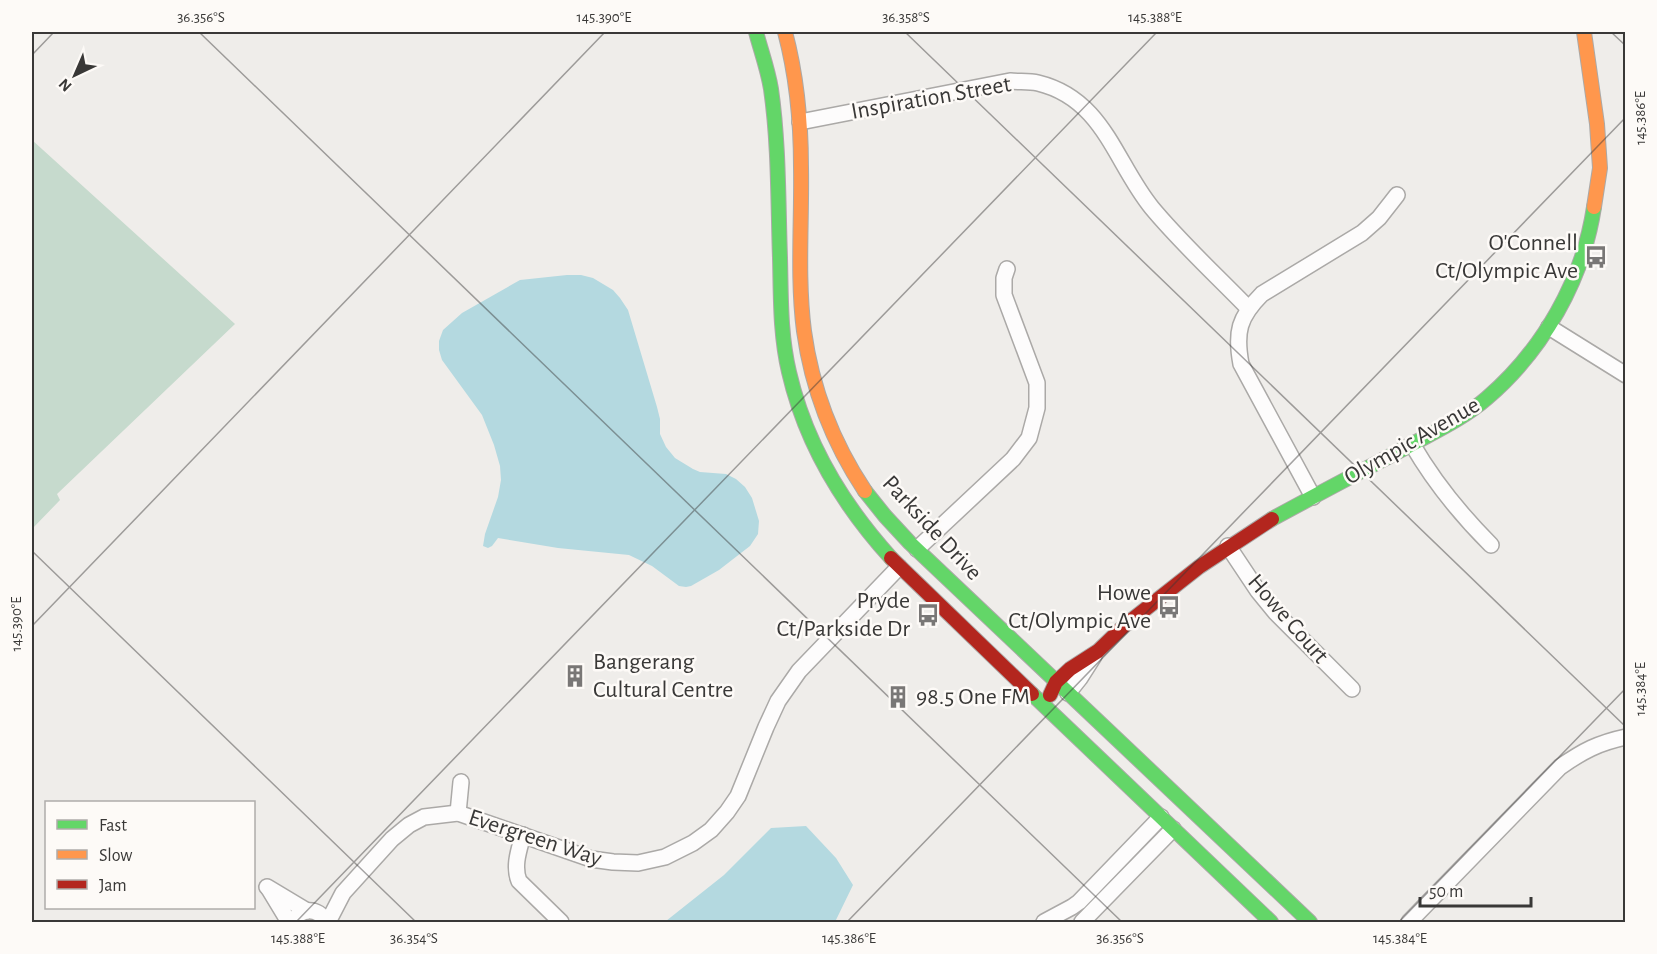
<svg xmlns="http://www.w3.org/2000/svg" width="1657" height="954" font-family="'Alegreya Sans',sans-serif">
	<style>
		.green { fill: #c6dacd }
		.water { fill: #b4d9e0 }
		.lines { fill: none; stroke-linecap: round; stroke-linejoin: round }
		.street-casing { stroke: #aba9a7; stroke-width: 18 }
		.fast-casing { stroke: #aba9a7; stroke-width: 16 }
		.slow-casing { stroke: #aba9a7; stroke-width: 16 }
		.jam-casing { stroke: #aba9a7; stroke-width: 16 }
		.street { stroke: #fdfcfc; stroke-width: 15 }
		.fast { stroke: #63d668; stroke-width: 14 }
		.slow { stroke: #ff974d; stroke-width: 14 }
		.jam { stroke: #b3261e; stroke-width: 14 }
		.ticks { fill: none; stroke: #393837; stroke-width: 1.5; stroke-opacity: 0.45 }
		.labels { text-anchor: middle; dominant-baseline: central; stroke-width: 5; stroke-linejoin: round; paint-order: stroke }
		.street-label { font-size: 24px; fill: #393837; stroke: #fdfaf7 }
		.poi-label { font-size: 24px; fill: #393837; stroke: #fdfaf7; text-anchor: end }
		.neatline { fill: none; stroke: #393837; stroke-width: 2 }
		.ticks-label { font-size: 15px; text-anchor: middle; fill: #393837 }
	</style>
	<rect width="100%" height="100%" fill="#efedea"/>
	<polygon class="green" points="32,140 235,324 57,494 60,500 32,529"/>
	<g class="water">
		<polygon points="567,275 581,275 593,278 613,290 620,298 628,310 657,407 660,419 660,434 666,447 675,458 693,469 700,472 726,474 736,479 745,487 752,498 759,521 758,534 750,546 719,570 691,586 686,587 679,586 652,566 629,555 558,548 498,538 492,546 488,548 483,546 485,534 498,497 501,480 500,466 494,445 482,415 442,360 439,350 439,341 443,330 462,313 520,280"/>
		<polygon points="806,826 836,858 853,885 835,922 667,922 666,921 724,875 771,828"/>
	</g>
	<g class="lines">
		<g class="street-casing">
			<g id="street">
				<path d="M800 122 1010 81C1019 82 1029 81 1038 83 1104 99 1115 163 1152 208 1182 244 1216 275 1248 308"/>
				<polyline points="1549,327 1626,375"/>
				<path d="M1412 444C1434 482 1461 515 1491 545"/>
				<path d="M1313 497 1241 364C1235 332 1239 317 1262 294L1362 233 1379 218 1397 195"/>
				<polyline points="1228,546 1258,591 1276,613 1352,689"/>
				<polyline points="917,549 1013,459 1029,438 1037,408 1037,383 1004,295 1004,278 1007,269"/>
				<polyline points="1068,693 1080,678 1094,656"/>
				<polyline points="458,813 461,782"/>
				<path d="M523 835C519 850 513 866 519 881L561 922"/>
				<polyline points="267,887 307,911"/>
				<polyline points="269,889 289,922"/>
				<path d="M293 922C301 907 318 907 326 922"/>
				<polyline points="328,922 343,893 392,839 409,825 424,817 458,813 591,859 613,862 638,863 665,857 693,843 711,830 727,812 738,796 766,727 778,701 799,671 899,567"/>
				<polyline points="1044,922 1072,907 1079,902 1161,817"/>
				<polyline points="1082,922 1173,829"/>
				<path d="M1409 922 1560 767C1583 751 1598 743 1626 737"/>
			</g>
		</g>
		<g class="fast-casing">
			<g id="fast">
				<path d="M756 32C761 51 768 70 771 89 779 145 778 202 780 258 781 296 780 334 789 372 805 442 843 505 891 558"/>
				<polyline points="865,491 885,516 910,543 1310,922"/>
				<path d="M1272 519C1316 495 1360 472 1405 448 1432 433 1463 419 1487 398 1543 350 1583 280 1594 207"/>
				<polyline points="1032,694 1271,922"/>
			</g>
		</g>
		<g class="slow-casing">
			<g id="slow">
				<path d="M785 32C797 77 801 121 801 167 802 222 797 277 804 331 812 389 833 443 865 491"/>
				<polyline points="1584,32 1597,124 1600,168 1594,207"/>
			</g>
		</g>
		<g class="jam-casing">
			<g id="jam">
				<polyline points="891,558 1032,694"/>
				<polyline points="1050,695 1056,682 1070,669 1098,651 1124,626 1199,567 1272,519"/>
			</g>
		</g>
		<use href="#street" class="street"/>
		<use href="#fast" class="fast"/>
		<use href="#slow" class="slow"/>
		<use href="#jam" class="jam"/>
	</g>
	<path class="ticks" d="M199 32 1122 922M905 32 1626 727M1611 32 1626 46M32 55 54 32M32 551 416 922M32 626 605 32M296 922 1157 32M847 922 1626 117M1399 922 1626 688"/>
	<defs>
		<g id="bus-bare" transform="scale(1.8)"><path d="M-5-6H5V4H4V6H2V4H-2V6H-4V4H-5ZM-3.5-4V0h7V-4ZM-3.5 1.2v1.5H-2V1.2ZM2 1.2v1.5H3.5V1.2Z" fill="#797776" stroke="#fdfaf7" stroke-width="2.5" paint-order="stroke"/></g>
		<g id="building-bare" transform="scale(1.8)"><path d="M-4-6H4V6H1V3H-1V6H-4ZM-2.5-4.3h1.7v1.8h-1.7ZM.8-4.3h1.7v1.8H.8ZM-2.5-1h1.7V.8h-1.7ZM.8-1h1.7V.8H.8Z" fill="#797776" stroke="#fdfaf7" stroke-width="2.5" paint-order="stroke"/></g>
	</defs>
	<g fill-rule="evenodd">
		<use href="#bus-bare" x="1596" y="257"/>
		<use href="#bus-bare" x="1169" y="607"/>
		<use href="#bus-bare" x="928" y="615"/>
		<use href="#building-bare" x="575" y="676"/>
		<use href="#building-bare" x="898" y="697"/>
	</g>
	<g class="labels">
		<g class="street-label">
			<text transform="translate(931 98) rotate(-10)">Inspiration Street</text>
			<text transform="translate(1412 441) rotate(-30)">Olympic Avenue</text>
			<text transform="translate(932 528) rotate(47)">Parkside Drive</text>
			<text transform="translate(1288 619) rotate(49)">Howe Court</text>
			<text transform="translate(535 838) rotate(18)">Evergreen Way</text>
		</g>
		<g class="poi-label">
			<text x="1578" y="243">O'Connell<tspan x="1578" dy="28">Ct/Olympic Ave</tspan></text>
			<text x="1151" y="593">Howe<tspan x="1151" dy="28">Ct/Olympic Ave</tspan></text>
			<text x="910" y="601">Pryde<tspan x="910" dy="28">Ct/Parkside Dr</tspan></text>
			<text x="593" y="662" text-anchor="start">Bangerang<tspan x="593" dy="28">Cultural Centre</tspan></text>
			<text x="916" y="697" text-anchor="start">98.5 One FM</text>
		</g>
	</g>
	<rect width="1657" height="954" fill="none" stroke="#fdfaf7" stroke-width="66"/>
	<rect x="45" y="801" width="210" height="108" fill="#fdfaf7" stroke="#afacaa" stroke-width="1.5"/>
	<rect x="57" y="820" width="30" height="9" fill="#63d668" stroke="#afacaa" stroke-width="1.5"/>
	<text x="99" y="831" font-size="18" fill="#393837">Fast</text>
	<rect x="57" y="850" width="30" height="9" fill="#ff974d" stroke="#afacaa" stroke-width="1.5"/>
	<text x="99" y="861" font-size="18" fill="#393837">Slow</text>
	<rect x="57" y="880" width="30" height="9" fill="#b3261e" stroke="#afacaa" stroke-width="1.5"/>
	<text x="99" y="891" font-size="18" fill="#393837">Jam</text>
	<g transform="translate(75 75) rotate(224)" stroke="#fdfaf7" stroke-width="4.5" paint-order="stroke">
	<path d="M0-4.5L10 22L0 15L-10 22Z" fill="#393837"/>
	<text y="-9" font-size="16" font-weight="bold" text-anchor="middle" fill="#393837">N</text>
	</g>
	<path d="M1420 897v9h111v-9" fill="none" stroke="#393837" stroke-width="3"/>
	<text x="1429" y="897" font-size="18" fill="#393837" stroke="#fdfaf7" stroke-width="4.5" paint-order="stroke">50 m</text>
	<rect x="33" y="33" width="1591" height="888" class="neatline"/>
	<g class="ticks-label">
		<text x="201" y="22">36.356°S</text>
		<text x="604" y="22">145.390°E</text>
		<text x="906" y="22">36.358°S</text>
		<text x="1155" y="22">145.388°E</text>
		<text transform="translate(1640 118) rotate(-90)" y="5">145.386°E</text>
		<text transform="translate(16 624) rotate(-90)" y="5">145.390°E</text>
		<text transform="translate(1640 689) rotate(-90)" y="5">145.384°E</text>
		<text x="298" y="943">145.388°E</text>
		<text x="414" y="943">36.354°S</text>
		<text x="849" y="943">145.386°E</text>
		<text x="1120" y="943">36.356°S</text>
		<text x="1400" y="943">145.384°E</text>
	</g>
</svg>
